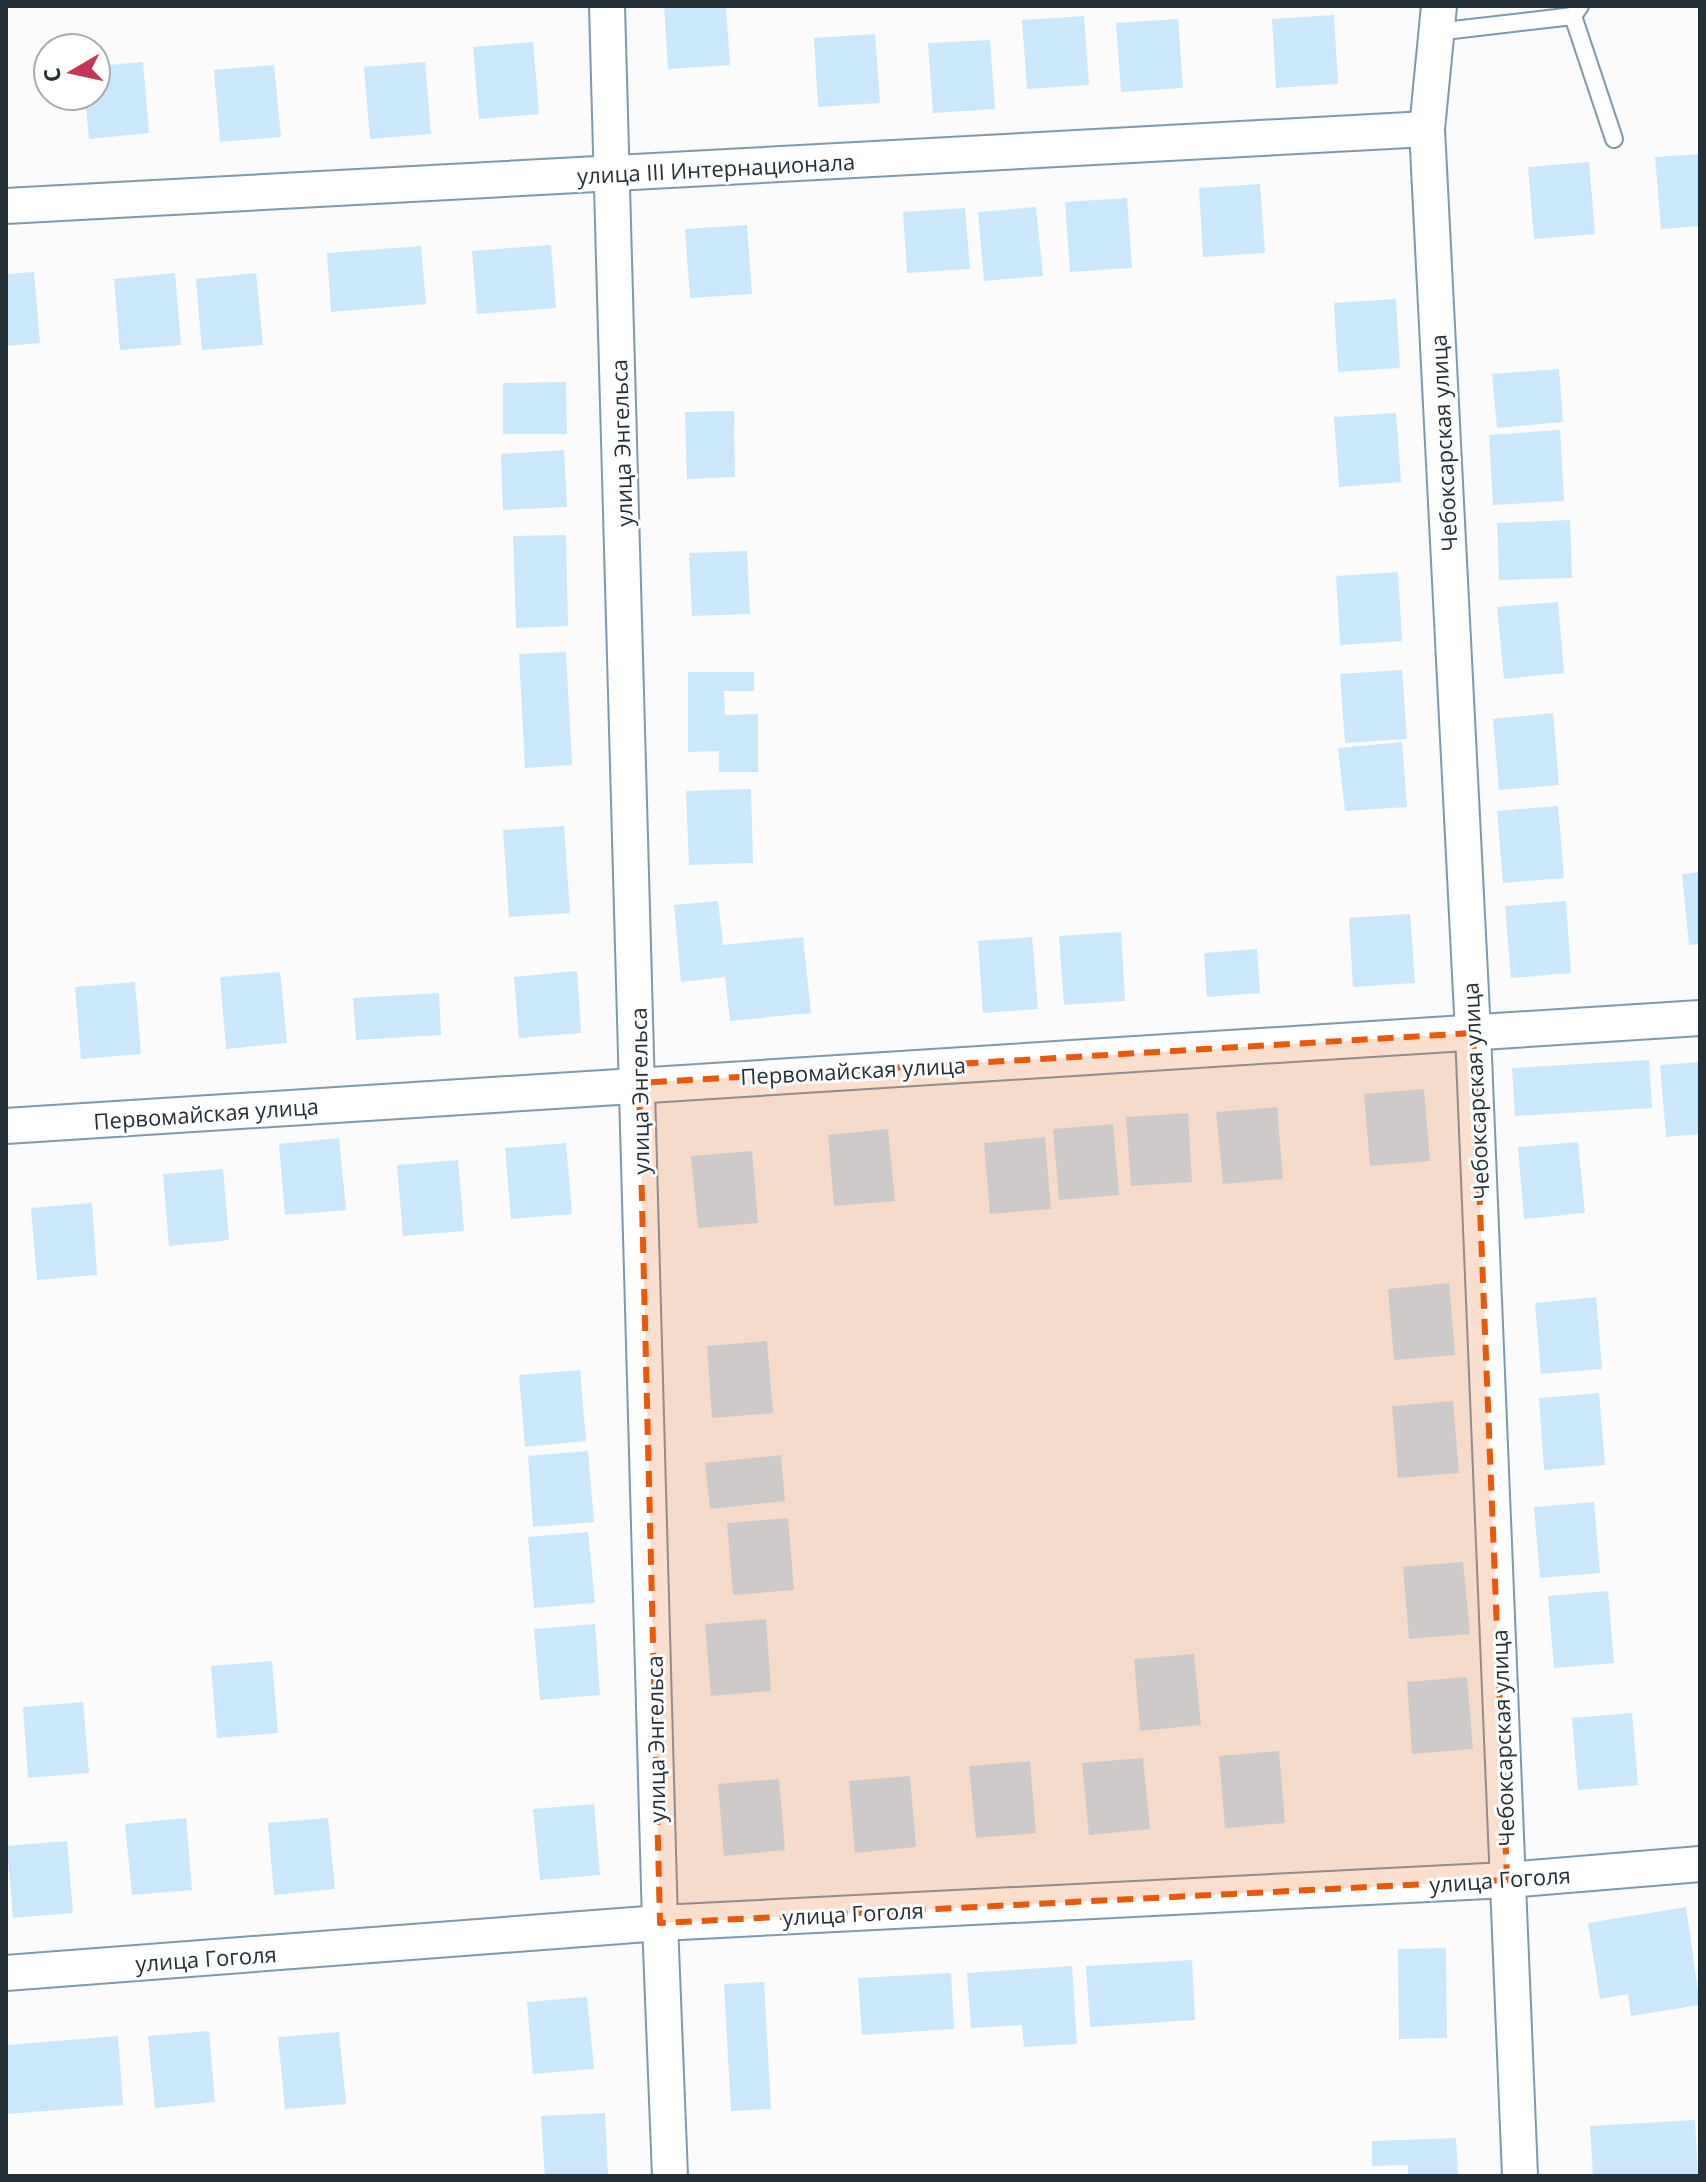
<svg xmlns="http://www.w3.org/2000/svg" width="1706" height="2182" font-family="'Open Sans',sans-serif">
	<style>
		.building { fill: #cae7fb }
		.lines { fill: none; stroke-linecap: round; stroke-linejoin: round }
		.lane-casing { stroke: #7e99ac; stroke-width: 20 }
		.street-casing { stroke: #7e99ac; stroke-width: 38 }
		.lane { stroke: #fff; stroke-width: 16 }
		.street { stroke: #fff; stroke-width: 34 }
		.marked { fill: #e8590c; fill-opacity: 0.2; stroke: #e8590c; stroke-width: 6; stroke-dasharray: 16 10; stroke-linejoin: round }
		.labels { text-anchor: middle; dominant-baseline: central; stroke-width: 6; stroke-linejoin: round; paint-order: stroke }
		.street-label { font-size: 22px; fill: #243037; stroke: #fff }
	</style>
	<rect width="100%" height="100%" fill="#fbfbfb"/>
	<g class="building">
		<polygon points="664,6 726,6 730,65 668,69"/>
		<polygon points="1334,15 1338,84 1276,88 1272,19"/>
		<polygon points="1084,16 1089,85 1027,89 1022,20"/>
		<polygon points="1178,19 1183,88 1121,92 1116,23"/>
		<polygon points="875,34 880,103 818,107 814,38"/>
		<polygon points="990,40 995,109 933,113 928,43"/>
		<polygon points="533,42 539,114 479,119 473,47"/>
		<polygon points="143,62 149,133 89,139 85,96 96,96 96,66"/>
		<polygon points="425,62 431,134 370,139 364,67"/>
		<polygon points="274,65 281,137 220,142 214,70"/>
		<polygon points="1700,154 1700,226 1661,229 1655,157"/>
		<polygon points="1589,162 1595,234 1534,239 1528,167"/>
		<polygon points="1260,184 1265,253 1203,257 1199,188"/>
		<polygon points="1127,198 1132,268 1070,272 1065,202"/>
		<polygon points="1036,207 1043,276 984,281 978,212"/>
		<polygon points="965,208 970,269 907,273 903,212"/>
		<polygon points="747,225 752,294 690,298 685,229"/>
		<polygon points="551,245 556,308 477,314 472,251"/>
		<polygon points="421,246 426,304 331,312 327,253"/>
		<polygon points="34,272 40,343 6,346 6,274"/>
		<polygon points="175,273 181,345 120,350 114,279"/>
		<polygon points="256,273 263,345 202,350 196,279"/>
		<polygon points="1396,299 1400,368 1338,372 1334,303"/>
		<polygon points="1559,369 1563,422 1497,428 1492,374"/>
		<polygon points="566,382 567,434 503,434 503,383"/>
		<polygon points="734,411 735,477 687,479 685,412"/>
		<polygon points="1396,413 1401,482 1339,487 1334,417"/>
		<polygon points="1560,430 1564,501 1493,505 1489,435"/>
		<polygon points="564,450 567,507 503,510 501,454"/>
		<polygon points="1570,520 1572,578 1499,580 1497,523"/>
		<polygon points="566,535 568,626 516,628 513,536"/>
		<polygon points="747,551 750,614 692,616 689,553"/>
		<polygon points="1398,572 1402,641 1340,645 1336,576"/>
		<polygon points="1558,602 1564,673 1504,679 1497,607"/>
		<polygon points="566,652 572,765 525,768 519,654"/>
		<polygon points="1402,670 1407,739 1345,743 1340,674"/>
		<polygon points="688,672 754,672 754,691 724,691 725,715 758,714 758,772 719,772 719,751 688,752"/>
		<polygon points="1553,713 1559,785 1499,790 1493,719"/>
		<polygon points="1402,742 1407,807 1345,811 1338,748"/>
		<polygon points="751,789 753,863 689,865 686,791"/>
		<polygon points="1558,806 1564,878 1503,883 1497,811"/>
		<polygon points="564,826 570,913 509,917 503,830"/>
		<polygon points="1700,872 1700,944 1689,945 1682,874"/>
		<polygon points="718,901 723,945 803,937 811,1013 730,1021 725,977 681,982 674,905"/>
		<polygon points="1566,901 1571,973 1511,978 1505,906"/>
		<polygon points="1410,914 1415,983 1353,987 1349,918"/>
		<polygon points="1121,932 1125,1001 1064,1005 1059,936"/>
		<polygon points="1032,937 1038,1009 983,1013 978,941"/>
		<polygon points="1257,949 1260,993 1207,997 1204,953"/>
		<polygon points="577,971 581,1033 519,1038 514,977"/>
		<polygon points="280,972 287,1043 226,1049 220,977"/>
		<polygon points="135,982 141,1054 81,1059 75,987"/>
		<polygon points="439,993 441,1035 356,1040 353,998"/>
		<polygon points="1649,1060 1652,1108 1515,1116 1512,1068"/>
		<polygon points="1700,1062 1700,1134 1666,1137 1660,1065"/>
		<polygon points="1424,1089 1430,1161 1370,1166 1364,1094"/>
		<polygon points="1277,1107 1283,1179 1223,1184 1216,1112"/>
		<polygon points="1188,1113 1192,1182 1131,1186 1126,1117"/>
		<polygon points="1113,1124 1119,1195 1059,1200 1053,1129"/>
		<polygon points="888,1129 895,1201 834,1206 828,1135"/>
		<polygon points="1045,1137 1051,1209 990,1214 984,1143"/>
		<polygon points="339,1138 346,1210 285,1215 279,1144"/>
		<polygon points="1578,1142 1585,1213 1524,1219 1518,1147"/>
		<polygon points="566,1143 572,1214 511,1219 505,1148"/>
		<polygon points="752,1151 758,1223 698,1228 691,1156"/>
		<polygon points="458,1160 464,1231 403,1236 397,1165"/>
		<polygon points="223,1169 229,1240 169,1246 163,1174"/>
		<polygon points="92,1203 97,1275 37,1280 31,1208"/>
		<polygon points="1449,1283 1455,1355 1394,1360 1388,1289"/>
		<polygon points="1596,1297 1602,1369 1541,1374 1535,1303"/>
		<polygon points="767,1341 773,1413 712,1418 707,1346"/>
		<polygon points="580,1370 586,1441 525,1447 519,1375"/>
		<polygon points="1599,1393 1605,1465 1544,1470 1539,1398"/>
		<polygon points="1453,1401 1459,1473 1398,1478 1392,1406"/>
		<polygon points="588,1451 594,1522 533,1527 528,1456"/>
		<polygon points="781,1455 785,1501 710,1509 705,1463"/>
		<polygon points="1594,1502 1600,1573 1540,1578 1534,1507"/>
		<polygon points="788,1518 794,1590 733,1595 727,1523"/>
		<polygon points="588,1532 595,1603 534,1608 528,1537"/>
		<polygon points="1463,1562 1470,1634 1409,1639 1403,1567"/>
		<polygon points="1608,1591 1614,1663 1554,1668 1548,1596"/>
		<polygon points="766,1619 771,1691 711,1696 705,1624"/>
		<polygon points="595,1624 600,1695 540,1700 534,1629"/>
		<polygon points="1194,1654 1201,1725 1140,1731 1134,1659"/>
		<polygon points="272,1661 278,1733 217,1738 211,1666"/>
		<polygon points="1467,1677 1473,1749 1412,1754 1407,1682"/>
		<polygon points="83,1702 89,1773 28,1778 23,1707"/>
		<polygon points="1632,1713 1638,1785 1578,1790 1572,1718"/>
		<polygon points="1279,1751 1285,1823 1225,1828 1219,1756"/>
		<polygon points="1143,1758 1150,1829 1089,1835 1082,1763"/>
		<polygon points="1030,1761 1036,1833 976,1838 969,1766"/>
		<polygon points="910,1776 916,1847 855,1853 849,1781"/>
		<polygon points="779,1779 785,1850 724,1856 718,1784"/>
		<polygon points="594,1804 600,1875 540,1880 533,1809"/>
		<polygon points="186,1818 192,1890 132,1895 125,1824"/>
		<polygon points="328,1818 335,1889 274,1895 268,1823"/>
		<polygon points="67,1841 73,1913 13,1918 7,1846"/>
		<polygon points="1686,1907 1700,2005 1631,2016 1628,1994 1600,1999 1588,1923"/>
		<polygon points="1446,1948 1447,2038 1399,2039 1398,1949"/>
		<polygon points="1192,1960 1195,2020 1090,2027 1086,1966"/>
		<polygon points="1072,1966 1077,2044 1024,2047 1022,2025 971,2028 967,1973"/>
		<polygon points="951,1973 954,2029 862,2035 858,1978"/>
		<polygon points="764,1982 771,2109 731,2111 724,1984"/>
		<polygon points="587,1997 594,2069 533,2074 527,2002"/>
		<polygon points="209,2031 215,2102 155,2108 148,2036"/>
		<polygon points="339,2032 346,2104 285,2109 278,2037"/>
		<polygon points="118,2036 123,2105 6,2114 6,2045"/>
		<polygon points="605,2113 608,2176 545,2176 541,2116"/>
		<polygon points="1695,2120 1698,2176 1593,2176 1590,2126"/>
		<polygon points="1456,2138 1458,2176 1408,2176 1408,2165 1372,2166 1372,2141"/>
	</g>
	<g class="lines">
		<g class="lane-casing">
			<g id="lane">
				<polyline points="1573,16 1614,139"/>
				<polyline points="1436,32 1573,16 1580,6"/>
			</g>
		</g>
		<g class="street-casing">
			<g id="street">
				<polyline points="607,6 660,1923 670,2176"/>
				<polyline points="1439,6 1427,129 1473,1033 1520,2176"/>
				<polyline points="6,206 1427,129"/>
				<polyline points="6,1126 1700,1018"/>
				<polyline points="6,1973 660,1923 1507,1880 1700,1864"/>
			</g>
		</g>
		<use href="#lane" class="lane"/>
		<use href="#street" class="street"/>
	</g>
	<path class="marked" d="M1473 1033 1507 1880 660 1923 639 1083Z"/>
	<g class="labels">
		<g class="street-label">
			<text transform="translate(716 168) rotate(-3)">улица III Интернационала</text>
			<text transform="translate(621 443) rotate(-92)">улица Энгельса</text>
			<text transform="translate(1443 443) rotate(-93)">Чебоксарская улица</text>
			<text transform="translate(853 1070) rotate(-3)">Первомайская улица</text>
			<text transform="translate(639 1091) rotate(-91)">улица Энгельса</text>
			<text transform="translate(1475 1091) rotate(-93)">Чебоксарская улица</text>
			<text transform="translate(206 1113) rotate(-4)">Первомайская улица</text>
			<text transform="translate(1502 1738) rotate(-92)">Чебоксарская улица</text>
			<text transform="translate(655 1739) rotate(-91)">улица Энгельса</text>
			<text transform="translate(1500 1879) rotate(-4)">улица Гоголя</text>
			<text transform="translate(853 1913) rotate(-3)">улица Гоголя</text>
			<text transform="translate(206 1958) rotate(-4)">улица Гоголя</text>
		</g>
	</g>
	<rect width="1706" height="2182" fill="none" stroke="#243037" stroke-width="16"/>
	<g transform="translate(72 72) rotate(261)"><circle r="38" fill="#ffffff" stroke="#a7acaf" stroke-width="2"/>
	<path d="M0-6L14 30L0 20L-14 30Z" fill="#c53556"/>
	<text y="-12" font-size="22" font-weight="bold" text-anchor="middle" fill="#243037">С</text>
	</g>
</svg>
